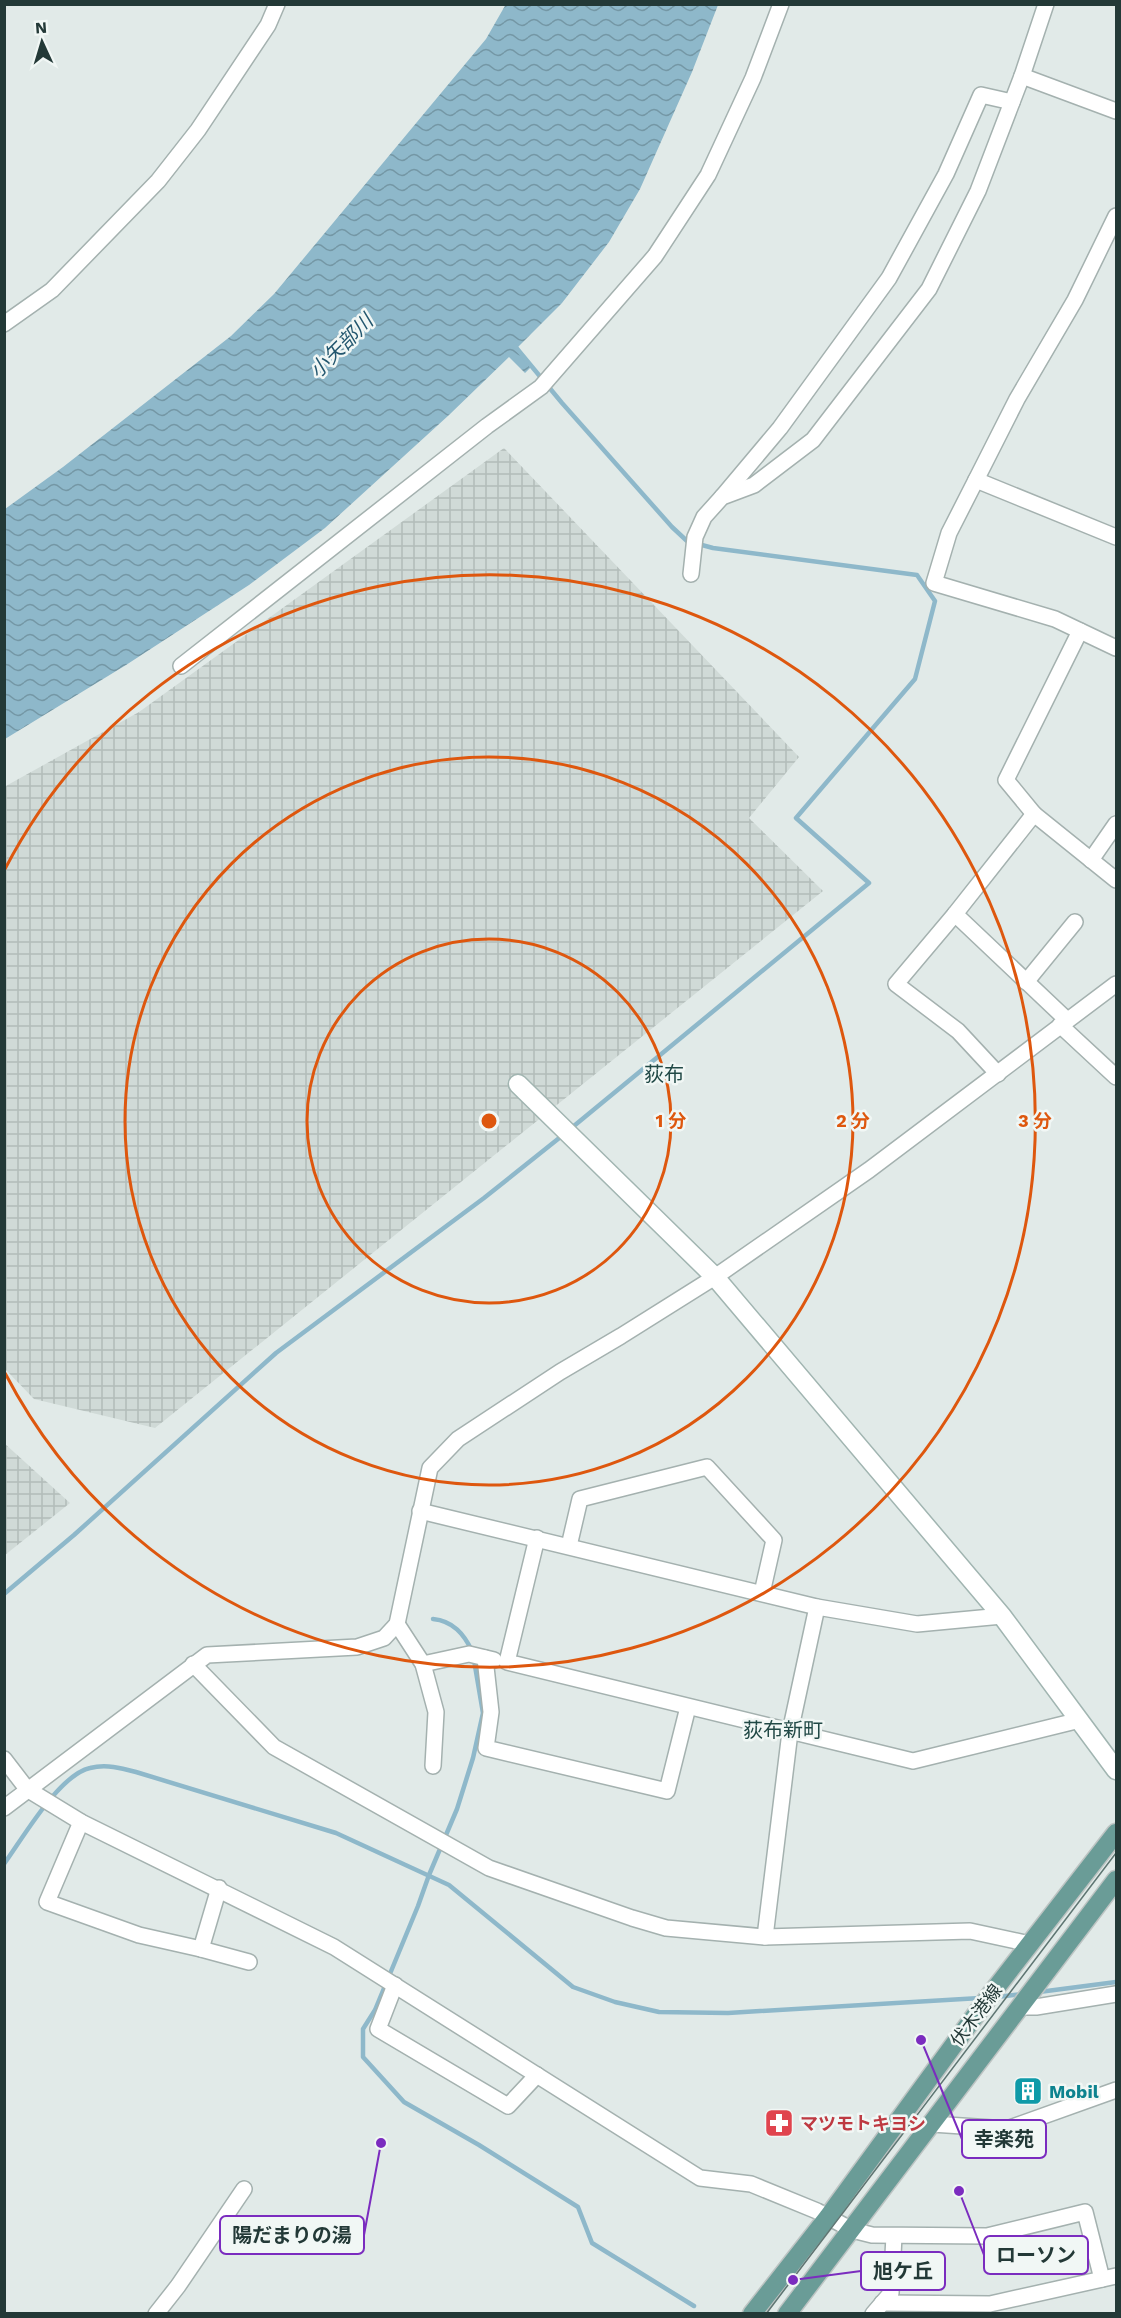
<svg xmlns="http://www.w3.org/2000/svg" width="1121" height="2318" font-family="'Work Sans','Noto Sans JP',sans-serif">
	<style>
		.industrial { fill: url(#industrial-grid) }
		.water { fill: url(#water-waves) }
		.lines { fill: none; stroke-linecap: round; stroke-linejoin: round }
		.stream { stroke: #8eb8ca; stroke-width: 4.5 }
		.street-casing { stroke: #a4b1af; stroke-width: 18 }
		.secondary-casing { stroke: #a1b5b1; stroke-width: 21 }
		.primary-casing { stroke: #bdc4c3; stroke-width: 21 }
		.street { stroke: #fff; stroke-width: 15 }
		.secondary { stroke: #fff; stroke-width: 18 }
		.primary { stroke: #6a9c97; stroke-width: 18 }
		.tram { stroke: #5e7572; stroke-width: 1.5 }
		.ring { fill: none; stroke: #de570e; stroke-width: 3 }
		.labels { text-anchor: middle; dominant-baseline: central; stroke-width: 5; stroke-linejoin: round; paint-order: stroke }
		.street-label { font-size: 18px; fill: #233937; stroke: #f1f7f5 }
		.culture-label { font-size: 18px; font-weight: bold; fill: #0d838f; stroke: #f1f7f5; text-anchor: start }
		.health-label { font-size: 18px; font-weight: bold; fill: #be3a42; stroke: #f1f7f5; text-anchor: start }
		.water-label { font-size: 20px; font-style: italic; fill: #23576f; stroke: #f1f7f5 }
		.neighbourhood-label { font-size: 20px; fill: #214946; stroke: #f1f7f5 }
		.centre { fill: #de570e; stroke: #f1f7f5; stroke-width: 3 }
		.ring-label { font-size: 18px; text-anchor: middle; font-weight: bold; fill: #de570e; stroke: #f1f7f5; stroke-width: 5; stroke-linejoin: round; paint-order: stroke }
		.leader { fill: none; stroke: #7b2cbf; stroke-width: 2 }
		.callout-dot { fill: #7b2cbf; stroke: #f1f7f5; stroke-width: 2 }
		.callout { fill: #f1f7f5; stroke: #7b2cbf; stroke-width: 2 }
		.callout-label { font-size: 20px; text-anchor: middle; font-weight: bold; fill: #233937 }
	</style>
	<defs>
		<pattern id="industrial-grid" width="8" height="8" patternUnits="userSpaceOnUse" patternTransform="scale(1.5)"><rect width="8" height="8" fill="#d0dad7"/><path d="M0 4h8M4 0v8" fill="none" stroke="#b2bcb9"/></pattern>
		<pattern id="water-waves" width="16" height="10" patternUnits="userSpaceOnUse" patternTransform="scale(1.5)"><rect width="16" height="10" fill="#8eb8ca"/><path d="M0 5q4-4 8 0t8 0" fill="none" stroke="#7497a5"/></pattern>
	</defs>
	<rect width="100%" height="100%" fill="#e1eae8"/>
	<g class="industrial">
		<polygon points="504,448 799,757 749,818 823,891 155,1428 34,1399 5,1369 4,787 139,712"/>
		<polygon points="4,1443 70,1503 5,1555 4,1555"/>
	</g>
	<polygon class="water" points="506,4 718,5 692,72 640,189 609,242 562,303 516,349 531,367 525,373 509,357 449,415 325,528 249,585 126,665 5,739 5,509 63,467 231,336 274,294 486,39"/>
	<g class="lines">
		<g class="stream">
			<polyline points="514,345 562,403 672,527 687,541 713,548 917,575 935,601 915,679 796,818 869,883 569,1130"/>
			<polyline points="4,1594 74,1535 276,1353 484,1198 563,1135"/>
			<path d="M433 1619C453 1621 464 1634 472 1651"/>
			<polyline points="474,1660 483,1713 473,1758 457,1809 429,1875 418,1906 375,2010 363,2029 363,2057 404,2102 479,2145 578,2207 592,2243 694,2306"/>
			<path d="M4 1864C23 1838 59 1775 90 1768 106 1764 121 1768 136 1772L336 1833 449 1885 573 1987 615 2002 659 2012 728 2013 980 1998"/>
			<polyline points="1039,1992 1116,1982"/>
			<polyline points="997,1997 1022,1994"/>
		</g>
		<g class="street-casing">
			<g id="street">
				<polyline points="1022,76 1116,111"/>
				<polyline points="1116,216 1075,300 1017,399 976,480 949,533 934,583 1055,619 1116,648"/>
				<polyline points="4,324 52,290 158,181 198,130 268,25 277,4"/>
				<polyline points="976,480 1116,537"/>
				<polyline points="722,497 780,428 889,278 946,174 981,95 1012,102"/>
				<polyline points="691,574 695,537 704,517 722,497 754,485 813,440 929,289 978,191 1022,76 1046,4"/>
				<polyline points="181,666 487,426 541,387 655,256 708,175 753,78 781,4"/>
				<polyline points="1034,814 1006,780 1080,631"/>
				<polyline points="1091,860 1116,824"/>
				<polyline points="955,914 1067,1020"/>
				<polyline points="1026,982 1075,922"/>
				<polyline points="1060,1025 1116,1077"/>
				<polyline points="998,1074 958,1031 896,984 955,914 1034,814 1116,880"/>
				<polyline points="420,1511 817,1607 917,1624 1002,1616"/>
				<polyline points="537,1538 507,1662 913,1761 1080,1720"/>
				<polyline points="569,1546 580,1499 707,1467 774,1540 762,1593"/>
				<polyline points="397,1624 423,1664 436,1712 433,1766"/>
				<polyline points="485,1658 491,1712 486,1748 667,1791 688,1707"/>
				<polyline points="193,1664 274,1747 489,1868 632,1918 666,1928 765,1937 970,1931 1030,1944"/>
				<polyline points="423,1664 469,1654 494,1660"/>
				<polyline points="4,1759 27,1789 81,1822 334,1947 700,2178 751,2184 817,2211 852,2230 872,2235 987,2236 1085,2212 1102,2279"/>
				<polyline points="4,1808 207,1655 357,1647 384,1638 397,1624 430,1468 458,1439 560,1372 621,1336 715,1277 869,1170 1116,984"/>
				<polyline points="81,1822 47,1902 139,1935 201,1949 219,1888"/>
				<polyline points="765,1937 790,1732 817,1607"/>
				<polyline points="201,1949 249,1962"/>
				<polyline points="395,1985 378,2029 508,2106 537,2075"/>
				<polyline points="1020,2007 1036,2007 1116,1994"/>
				<polyline points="932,2124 1007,2129 1116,2090"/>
				<polyline points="882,2303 990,2304 1116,2276"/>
				<polyline points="156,2314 178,2286 244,2189"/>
				<polyline points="873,2314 891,2293 894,2236"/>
			</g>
		</g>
		<g class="secondary-casing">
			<polyline id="secondary" points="518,1084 715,1277 1002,1616 1116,1770"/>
		</g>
		<g class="primary-casing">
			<g id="primary">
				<polyline points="752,2314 828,2217 988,1998 1116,1833"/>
				<polyline points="787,2314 1116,1880"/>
			</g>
		</g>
		<use href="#street" class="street"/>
		<use href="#secondary" class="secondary"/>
		<use href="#primary" class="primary"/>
		<polyline class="tram" points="766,2314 1116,1853"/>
	</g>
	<g class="ring">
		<circle cx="489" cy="1121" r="182"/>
		<circle cx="489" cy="1121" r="364"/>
		<path d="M5 869A546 546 0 1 1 5 1373"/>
	</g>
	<defs>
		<g id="building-square" transform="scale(1.5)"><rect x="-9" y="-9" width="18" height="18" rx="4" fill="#0f9aa8" stroke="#f1f7f5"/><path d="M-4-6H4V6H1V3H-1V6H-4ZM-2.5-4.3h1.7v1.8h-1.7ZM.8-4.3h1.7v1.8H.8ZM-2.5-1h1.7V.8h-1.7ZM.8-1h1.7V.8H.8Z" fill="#fff"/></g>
		<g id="pharmacy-square" transform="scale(1.5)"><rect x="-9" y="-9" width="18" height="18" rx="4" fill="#e0444e" stroke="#f1f7f5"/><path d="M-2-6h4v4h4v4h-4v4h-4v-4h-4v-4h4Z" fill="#fff"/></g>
	</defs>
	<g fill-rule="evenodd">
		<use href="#building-square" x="1028" y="2091"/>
		<use href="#pharmacy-square" x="779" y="2123"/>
	</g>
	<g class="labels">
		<g class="street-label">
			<text transform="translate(976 2015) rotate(-53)">伏木港線</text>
		</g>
		<g class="culture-label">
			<text x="1049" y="2091">Mobil</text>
		</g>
		<g class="health-label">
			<text x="800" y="2123">マツモトキヨシ</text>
		</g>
		<g class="water-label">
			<text transform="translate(341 346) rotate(-45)">小矢部川</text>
		</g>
		<g class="neighbourhood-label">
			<text x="664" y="1074">荻布</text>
			<text x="783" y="1730">荻布新町</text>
		</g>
	</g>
	<circle cx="489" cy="1121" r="9" class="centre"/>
	<g class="ring-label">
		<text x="671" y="1127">1 分</text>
		<text x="853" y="1127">2 分</text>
		<text x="1035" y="1127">3 分</text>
	</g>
	<path class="leader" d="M921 2040L962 2139M381 2143L364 2235M959 2191L984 2255M793 2280L861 2271"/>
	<g class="callout-dot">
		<circle cx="921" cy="2040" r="6"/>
		<circle cx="381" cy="2143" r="6"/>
		<circle cx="959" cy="2191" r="6"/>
		<circle cx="793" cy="2280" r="6"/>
	</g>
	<g class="callout">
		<rect x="962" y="2120" width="84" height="38" rx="6"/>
		<rect x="220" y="2216" width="144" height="38" rx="6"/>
		<rect x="984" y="2236" width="104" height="38" rx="6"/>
		<rect x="861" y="2252" width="84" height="38" rx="6"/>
	</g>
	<g class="callout-label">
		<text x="1004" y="2146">幸楽苑</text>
		<text x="292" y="2242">陽だまりの湯</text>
		<text x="1036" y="2262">ローソン</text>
		<text x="903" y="2278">旭ケ丘</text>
	</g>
	<rect width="1121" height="2318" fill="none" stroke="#233937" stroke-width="12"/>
	<g transform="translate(42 42) rotate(356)" stroke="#f1f7f5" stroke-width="4.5" paint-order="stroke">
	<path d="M0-4.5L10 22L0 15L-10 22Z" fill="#233937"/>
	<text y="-9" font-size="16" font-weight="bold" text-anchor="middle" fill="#233937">N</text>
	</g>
</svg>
